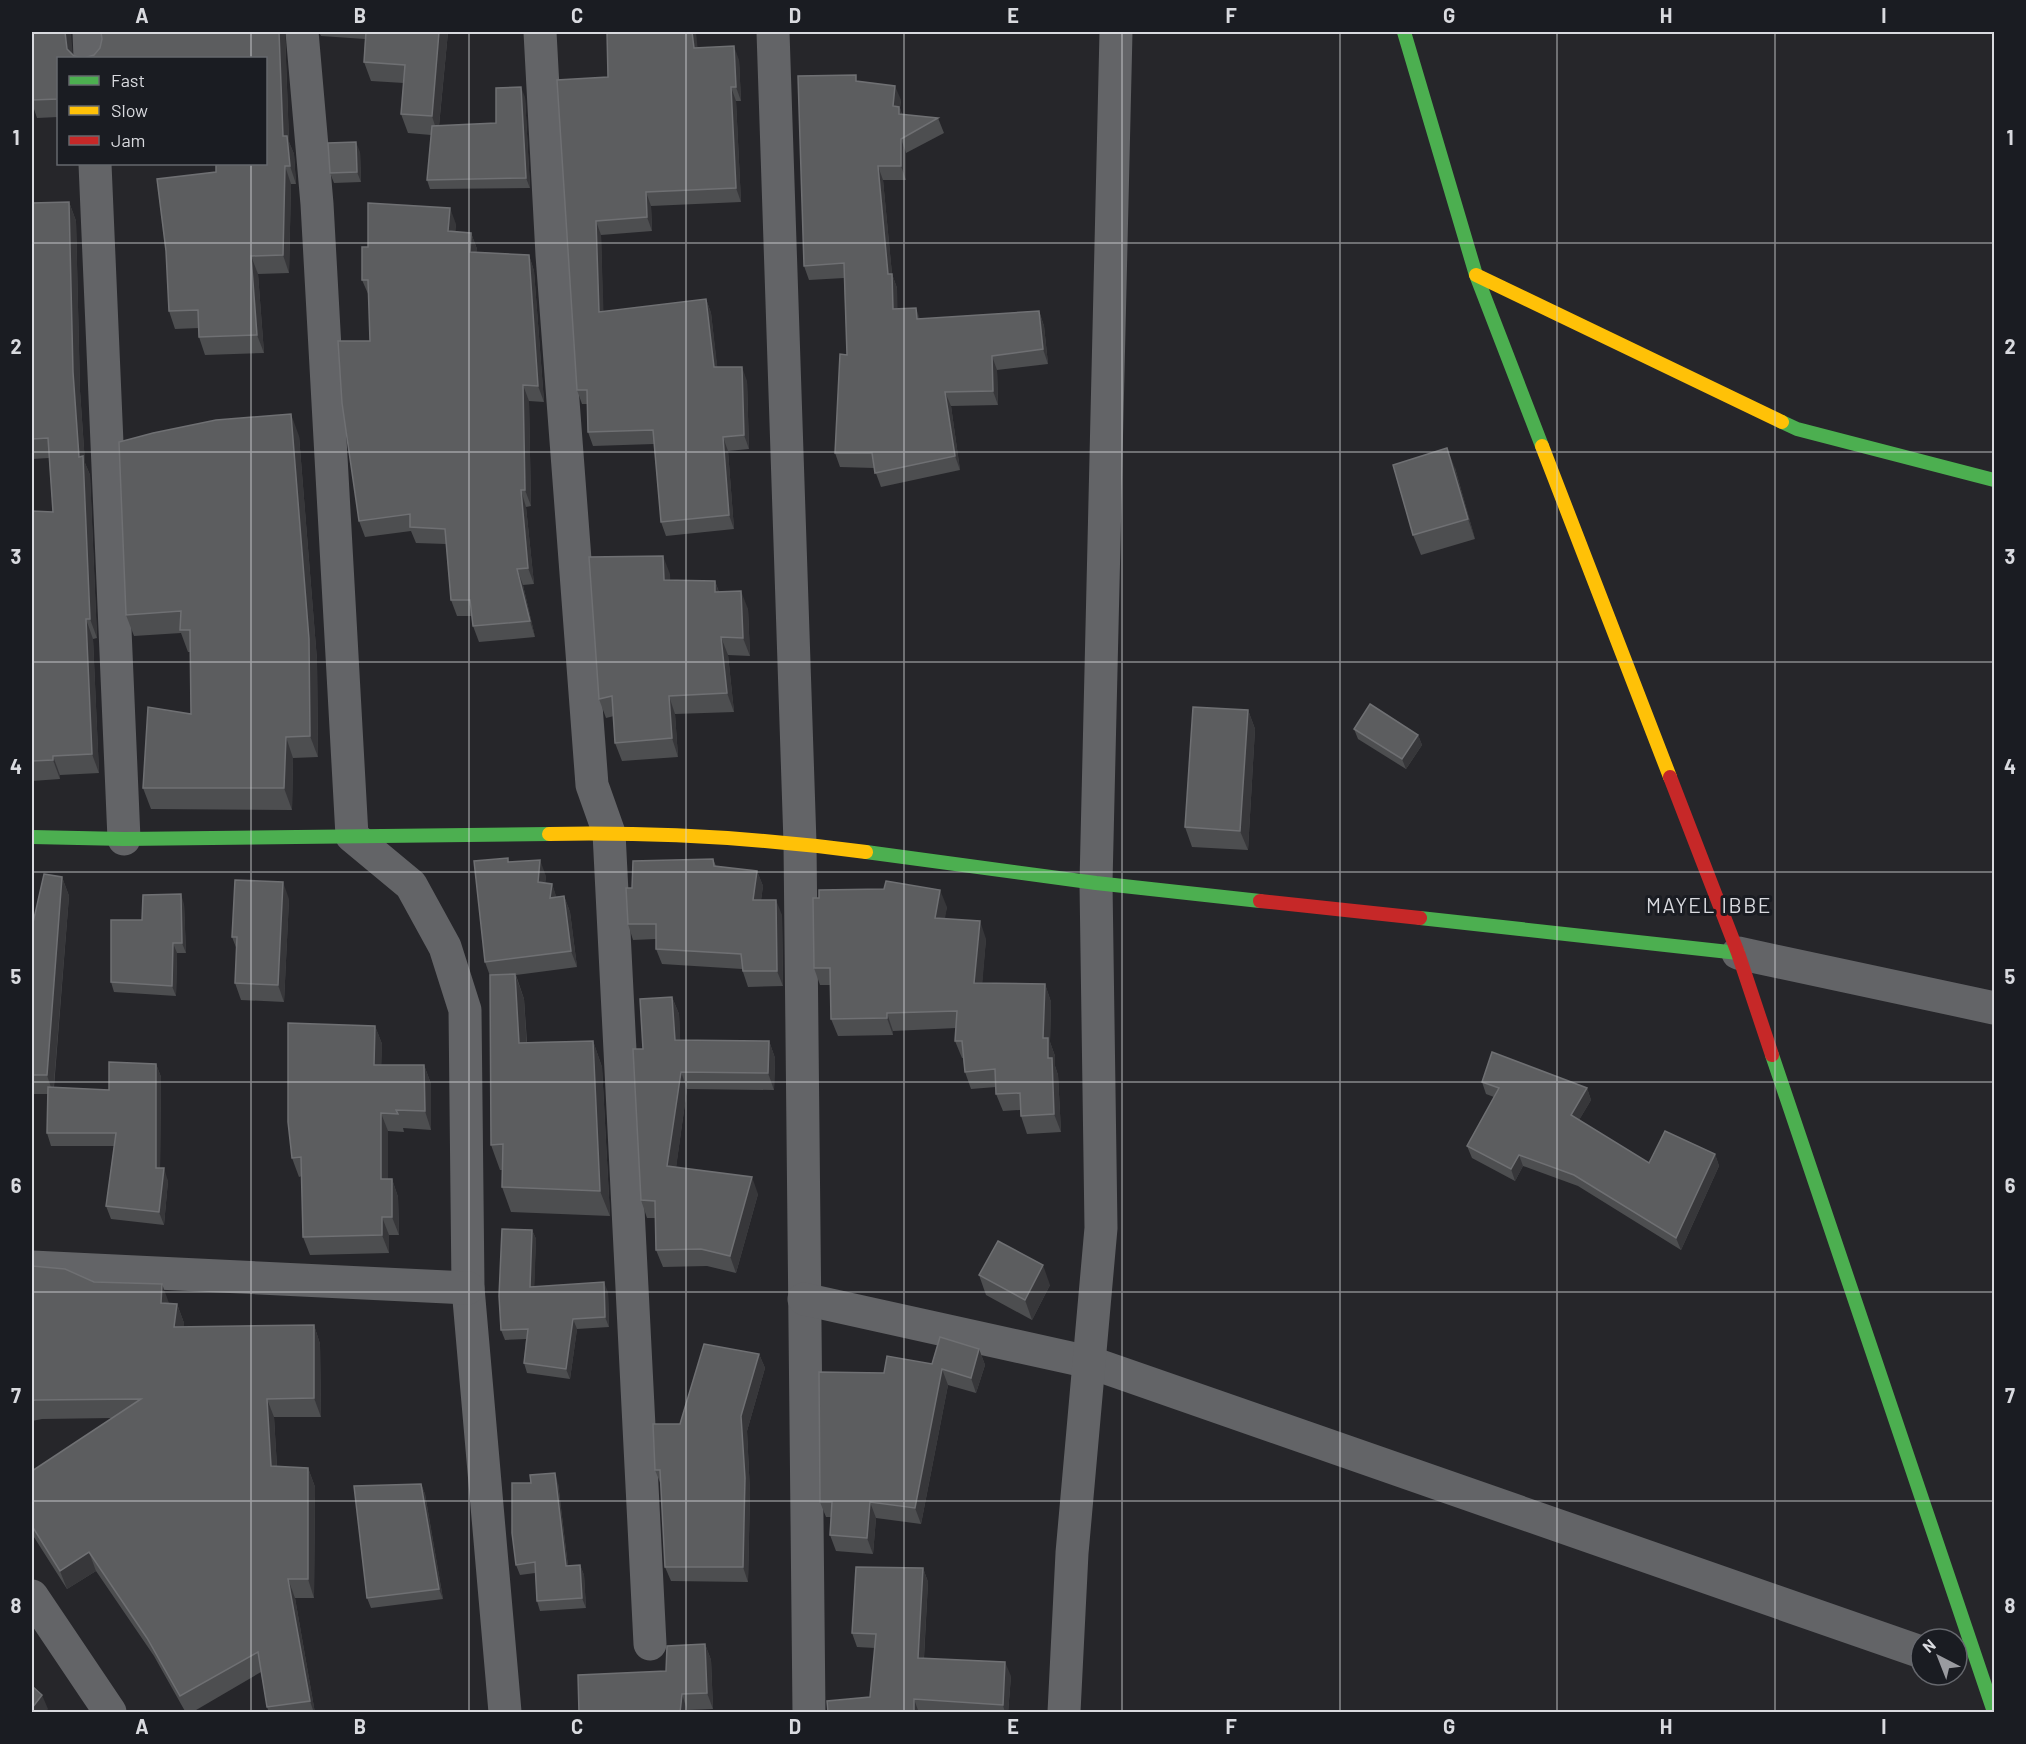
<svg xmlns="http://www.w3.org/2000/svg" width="2026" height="1744" font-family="Barlow,sans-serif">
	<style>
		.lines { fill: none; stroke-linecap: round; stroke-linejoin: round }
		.street { stroke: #636467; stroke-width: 33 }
		.fast { stroke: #4caf50; stroke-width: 14 }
		.slow { stroke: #ffc107; stroke-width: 14 }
		.jam { stroke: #c62828; stroke-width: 14 }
		.wall { fill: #4d4e50 }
		.shaded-wall { fill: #37373a }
		.building { fill: #5c5d5f; stroke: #6f7073; stroke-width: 1.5 }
		.grid { fill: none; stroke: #d9dadf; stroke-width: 1.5; stroke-opacity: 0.55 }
		.labels { text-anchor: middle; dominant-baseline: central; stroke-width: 6; stroke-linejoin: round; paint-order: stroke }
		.quarter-label { font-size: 21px; letter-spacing: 1.5px; fill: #d9dadf; stroke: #1a1c22 }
		.neatline { fill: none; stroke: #d9dadf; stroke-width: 2 }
		.grid-label { font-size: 20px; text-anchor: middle; font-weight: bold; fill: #d9dadf }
	</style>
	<rect width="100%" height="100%" fill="#26262a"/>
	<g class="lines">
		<g class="street">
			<polyline points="89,32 90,58"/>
			<polyline points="302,32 317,204 352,836 411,885 445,947 465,1010 468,1288 505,1712"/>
			<polyline points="540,32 552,255 592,785 609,833 650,1644"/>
			<polyline points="773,32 800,843 809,1712"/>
			<polyline points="95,164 124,839"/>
			<polyline points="1738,953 1994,1008"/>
			<polyline points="32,1267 468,1288"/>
			<polyline points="804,1299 1089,1362 1921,1652"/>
			<polyline points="32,1596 110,1712"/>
			<polyline points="1064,1712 1072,1553 1101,1228 1096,883 1116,32"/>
		</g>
		<g class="fast">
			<polyline points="1404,32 1476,275 1542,446"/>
			<polyline points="1782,422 1797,429 1994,480"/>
			<polyline points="32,837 124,839 549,834"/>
			<polyline points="866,852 1096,883 1260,901"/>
			<polyline points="1420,918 1738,953"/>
			<polyline points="1772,1055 1994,1712"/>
		</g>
		<g class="slow">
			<polyline points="1476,275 1782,422"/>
			<polyline points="1542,446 1670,777"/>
			<path d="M549 834C655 832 761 838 866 852"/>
		</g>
		<g class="jam">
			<polyline points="1670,777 1738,953 1772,1055"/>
			<polyline points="1260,901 1420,918"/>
		</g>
	</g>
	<g class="wall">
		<polygon points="32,32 71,32 58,58 58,117 37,118 32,103"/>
		<polygon points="101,32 285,32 289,142 294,154 296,184 291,184 289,273 258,274 264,353 205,355 199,337 199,328 175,329 169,311 166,251 157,179 216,172 216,164 266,164 266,58 84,58 94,55 100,48 102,39"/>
		<polygon points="319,32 448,32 439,126 496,123 525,97 530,188 430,189 427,180 431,135 408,133 401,114 404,83 371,81 364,62 365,39 321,36"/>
		<polygon points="698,48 739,60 741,101 736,101 741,202 651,206 652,231 601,235 603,312 706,299 711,313 717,367 747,381 749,449 728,451 734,529 666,536 661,522 654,444 593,446 588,432 587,404 582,404 577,390 608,77"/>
		<polygon points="858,82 901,100 900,108 902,115 938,118 944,133 906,153 906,180 883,180 892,274 897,288 897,309 920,319 1039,311 1044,326 1048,364 997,370 998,405 951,406 960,470 881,487 874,468 840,467 835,453 847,355 844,278 809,280 804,266"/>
		<polygon points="360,152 361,182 334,183 330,173"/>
		<polygon points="69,202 76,221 80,391 85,463 90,475 97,638 93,639 99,773 60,775 60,779 32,781 32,511 53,512 49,458 32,459 32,203"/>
		<polygon points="456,224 455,232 471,233 477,249 476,252 529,255 534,271 544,402 529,401 531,506 526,507 534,584 523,585 535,637 479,642 473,626 472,616 457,616 451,600 446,544 416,543 411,531 365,537 359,521 370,341 369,296 362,280 368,247"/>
		<polygon points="299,436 317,660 318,757 293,758 292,810 151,809 143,788 191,714 190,652 188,652 181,633 134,636 126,615"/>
		<polygon points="1455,468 1475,539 1421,555 1413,535"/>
		<polygon points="670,574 670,580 715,581 719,592 748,609 750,656 728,655 734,712 675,714 678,757 622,761 615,743 614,716 606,718 599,699"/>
		<polygon points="1248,710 1255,729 1248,850 1192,847 1185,827"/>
		<polygon points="1354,729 1418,735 1422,745 1406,769 1358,739"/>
		<polygon points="713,859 716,866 757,871 763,886 761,900 782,915 783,986 748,987 742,969 662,964 656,949 656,939 633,940 628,924 632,888"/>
		<polygon points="509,862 546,876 545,883 552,884 556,897 564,896 570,912 577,967 516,975 524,999 527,1042 593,1041 602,1067 610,1216 511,1212 502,1187 503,1170 500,1170 491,1145 490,976 485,962"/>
		<polygon points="62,877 69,896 54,1087 109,1090 156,1064 161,1077 160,1168 168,1181 164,1225 111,1219 106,1206 114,1146 51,1146 47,1133 48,1094 32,1094 32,927"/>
		<polygon points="289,899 284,1002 241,1000 235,983 237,950 232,937"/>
		<polygon points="184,904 186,953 177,953 176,996 114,992 111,982 142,920"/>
		<polygon points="947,907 944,919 986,939 982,983 1045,984 1051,1002 1050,1042 1055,1056 1055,1066 1058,1075 1061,1132 1027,1134 1021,1116 1020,1110 1003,1111 996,1094 996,1087 971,1089 965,1072 963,1058 962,1058 955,1041 956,1028 893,1031 893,1035 838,1036 831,1019 831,985 820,985 814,968"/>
		<polygon points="672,997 679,1014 680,1040 769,1041 775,1058 774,1090 687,1089 676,1167 758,1194 736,1273 707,1266 663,1267 656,1250 656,1218 647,1218 641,1200 643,1049"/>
		<polygon points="375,1026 382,1044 381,1065 424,1065 431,1084 431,1130 403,1128 404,1132 388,1131 388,1179 392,1179 398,1197 399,1235 389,1235 389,1253 310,1255 303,1237 302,1176 299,1177 292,1158"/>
		<polygon points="1482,1082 1587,1088 1591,1100 1579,1120 1649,1163 1715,1154 1719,1166 1681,1250 1578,1186 1523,1166 1515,1181 1472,1158 1467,1146 1494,1097 1486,1094"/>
		<polygon points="532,1230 536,1239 534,1287 608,1292 609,1327 577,1329 570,1379 527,1373 524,1363 526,1339 505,1340 501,1330"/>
		<polygon points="32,1266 169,1303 169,1304 177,1304 184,1323 183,1327 314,1325 320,1344 321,1417 274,1417 277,1467 308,1468 315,1487 314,1598 295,1598 315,1713 269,1713 267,1707 261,1672 191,1713 186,1713 154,1656 96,1571 67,1589 32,1534 32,1471 112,1418 42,1419 32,1421"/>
		<polygon points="979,1275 1050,1285 1032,1320 986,1295"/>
		<polygon points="979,1349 985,1365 976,1393 948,1385 921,1524 876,1518 873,1554 836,1551 830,1535 831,1517 826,1517 820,1502 884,1373 932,1364"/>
		<polygon points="759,1354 765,1368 747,1431 750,1493 748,1582 671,1581 665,1567 661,1485 655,1470 680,1424"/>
		<polygon points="558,1483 568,1566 580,1565 584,1575 586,1608 540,1611 537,1601 535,1573 520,1575 516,1565"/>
		<polygon points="421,1484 425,1494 443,1599 371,1608 367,1598"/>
		<polygon points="923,1568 928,1582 924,1658 1011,1676 1008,1713 828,1713 870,1697 875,1648 857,1647 852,1633"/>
		<polygon points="705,1644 711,1660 713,1709 687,1710 687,1713 579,1713 666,1671"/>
	</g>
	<g class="shaded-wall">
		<polygon points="65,32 71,32 73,58 67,49"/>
		<polygon points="279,32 285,32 289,142 294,154 296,184 290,166 283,136"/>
		<polygon points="439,32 448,32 438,135 432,116"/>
		<polygon points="692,32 696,32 699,62 694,48"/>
		<polygon points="734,46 739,60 741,101 736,87"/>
		<polygon points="895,86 901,100 900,108 905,121 904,129 893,106"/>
		<polygon points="521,87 525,97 530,188 526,178"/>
		<polygon points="731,87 736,101 741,202 736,188"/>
		<polygon points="901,139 906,153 906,180 901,166"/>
		<polygon points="356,142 360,152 361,182 357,172"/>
		<polygon points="285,166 291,184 289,273 283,255"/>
		<polygon points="878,166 883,180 892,274 897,288 898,324 893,309 888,274"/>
		<polygon points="646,192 651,206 652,231 647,217"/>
		<polygon points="69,202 76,221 80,391 85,463 90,475 97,638 90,619 73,372"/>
		<polygon points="450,208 456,224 454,247 448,231"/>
		<polygon points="596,221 601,235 604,326 599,312"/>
		<polygon points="471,233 477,249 476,268 470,252"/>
		<polygon points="529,255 534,271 544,402 538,386"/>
		<polygon points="251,256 258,274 264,353 257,335"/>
		<polygon points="706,299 711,313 719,381 714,367"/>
		<polygon points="916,308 921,322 917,319"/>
		<polygon points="1039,311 1044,326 1048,364 1043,349"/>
		<polygon points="992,356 997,370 998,405 993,391"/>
		<polygon points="742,367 747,381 749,449 744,435"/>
		<polygon points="523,385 529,401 531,506 525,490"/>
		<polygon points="945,392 951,406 960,470 955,456"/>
		<polygon points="291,414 299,436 317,660 318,757 310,736"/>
		<polygon points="723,437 728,451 734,529 729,515"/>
		<polygon points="1447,448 1455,468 1475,539 1468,519"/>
		<polygon points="521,490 526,507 534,584 528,568"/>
		<polygon points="663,556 670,574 671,598 664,580"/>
		<polygon points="517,569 523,585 535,637 530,621"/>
		<polygon points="715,581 721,599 715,592"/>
		<polygon points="741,591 748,609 750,656 743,638"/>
		<polygon points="86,619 93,639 99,773 92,754"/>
		<polygon points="721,637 728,655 734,712 727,693"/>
		<polygon points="669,696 675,714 678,757 672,738"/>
		<polygon points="1248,710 1255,729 1248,850 1240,831"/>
		<polygon points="1418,735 1422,745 1406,769 1402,759"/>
		<polygon points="286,737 293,758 292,810 284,788"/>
		<polygon points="53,756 60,775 60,779 53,760"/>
		<polygon points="540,860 546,876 544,899 538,882"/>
		<polygon points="757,871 763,886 759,915 753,900"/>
		<polygon points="62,877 69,896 53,1094 47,1075"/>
		<polygon points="283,882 289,899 284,1002 278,985"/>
		<polygon points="552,884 558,901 550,898"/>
		<polygon points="940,890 947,907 942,936 935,918"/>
		<polygon points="181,894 184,904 186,953 182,943"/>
		<polygon points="564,896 570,912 577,967 571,951"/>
		<polygon points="776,900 782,915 783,986 777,971"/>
		<polygon points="980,921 986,939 981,1000 974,983"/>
		<polygon points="173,943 177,953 176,996 172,986"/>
		<polygon points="515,974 524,999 528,1068 519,1043"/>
		<polygon points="1045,984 1051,1002 1050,1042 1055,1056 1055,1066 1058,1075 1061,1132 1054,1114 1048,1058 1043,1038"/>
		<polygon points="672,997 679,1014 681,1057 675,1040"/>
		<polygon points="887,1013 893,1031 893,1035 887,1018"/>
		<polygon points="375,1026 382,1044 381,1083 374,1065"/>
		<polygon points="593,1041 602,1067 610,1216 600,1191"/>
		<polygon points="769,1041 775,1058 774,1090 768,1073"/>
		<polygon points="156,1064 161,1077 160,1181 156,1168"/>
		<polygon points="424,1065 431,1084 431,1130 425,1111"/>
		<polygon points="681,1072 687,1089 674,1183 667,1166"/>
		<polygon points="1587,1088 1591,1100 1575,1127 1571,1115"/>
		<polygon points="381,1113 388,1131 388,1197 381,1179"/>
		<polygon points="1715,1154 1719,1166 1681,1250 1676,1238"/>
		<polygon points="1519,1155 1523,1166 1515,1181 1511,1169"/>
		<polygon points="164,1168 168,1181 164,1225 159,1212"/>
		<polygon points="752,1177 758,1194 736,1273 730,1256"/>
		<polygon points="392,1179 398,1197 399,1235 392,1217"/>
		<polygon points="382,1217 389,1235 389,1253 382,1235"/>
		<polygon points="532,1230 536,1239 534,1297 530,1287"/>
		<polygon points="1043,1265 1050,1285 1032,1320 1025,1300"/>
		<polygon points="604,1282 608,1292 609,1327 605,1317"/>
		<polygon points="162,1284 169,1303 167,1322 161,1303"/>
		<polygon points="177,1304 184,1323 181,1346 174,1327"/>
		<polygon points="573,1319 577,1329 570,1379 566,1369"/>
		<polygon points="314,1325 320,1344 321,1417 314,1398"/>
		<polygon points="979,1349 985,1365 976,1393 971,1378"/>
		<polygon points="759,1354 765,1368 747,1431 750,1493 748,1582 743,1567 741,1416"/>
		<polygon points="942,1369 948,1385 921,1524 915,1508"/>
		<polygon points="267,1399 274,1417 278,1485 271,1466"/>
		<polygon points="308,1468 315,1487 314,1598 308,1579"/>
		<polygon points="555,1473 558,1483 569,1576 566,1566"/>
		<polygon points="421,1484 425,1494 443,1599 439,1589"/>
		<polygon points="870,1502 876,1518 873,1554 867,1538"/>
		<polygon points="89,1552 96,1571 67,1589 60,1571"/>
		<polygon points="580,1565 584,1575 586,1608 582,1598"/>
		<polygon points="923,1568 928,1582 923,1672 918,1658"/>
		<polygon points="288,1579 295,1598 315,1713 314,1713 310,1701"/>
		<polygon points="705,1644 711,1660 713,1709 707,1693"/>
		<polygon points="1005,1662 1011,1676 1008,1713 1005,1713 1003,1705"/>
		<polygon points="682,1694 687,1710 687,1713 680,1713"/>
		<polygon points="42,1695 48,1709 45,1713 32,1713 32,1708"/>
		<polygon points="914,1699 919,1713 914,1713"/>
	</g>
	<g class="building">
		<polygon points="32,32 65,32 67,49 74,56 83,58 58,58 58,99 32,100"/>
		<polygon points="101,32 279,32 283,136 287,136 290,166 285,166 283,255 251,256 257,335 199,337 198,310 169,311 166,251 157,179 216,172 216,164 266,164 266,58 84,58 94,55 100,48 102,39"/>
		<polygon points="366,32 439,32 432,116 401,114 405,65 364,62"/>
		<polygon points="607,32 692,32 694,48 734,46 736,87 731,87 736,188 646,192 647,217 596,221 599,312 706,299 714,367 742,367 744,435 723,437 729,515 661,522 653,430 588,432 587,390 577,390 557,80 608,77"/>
		<polygon points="856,75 856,81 895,86 893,106 899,107 899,114 938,118 901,139 901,166 878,166 888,274 892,274 893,309 916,308 917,319 1039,311 1043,349 992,356 993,391 945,392 955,456 875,473 872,453 835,453 840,354 847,355 844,263 804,266 798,76"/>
		<polygon points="521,87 526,178 427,180 432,126 496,123 496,88"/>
		<polygon points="356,142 357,172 330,173 328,143"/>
		<polygon points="69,202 73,372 79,457 83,456 90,619 86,619 92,754 53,756 53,760 32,761 32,511 53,512 48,438 32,439 32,203"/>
		<polygon points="368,203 450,208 448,231 471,233 470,252 529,255 538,386 523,385 525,490 521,490 528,568 517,569 530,621 473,626 470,600 451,600 445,529 410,527 410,514 359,521 342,403 338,341 370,341 368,280 362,280 362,247 368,247"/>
		<polygon points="291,414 309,639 310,736 286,737 284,788 143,788 148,707 191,714 190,630 180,630 181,611 126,615 119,442 153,433 216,420"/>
		<polygon points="1447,448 1468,519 1413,535 1393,465"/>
		<polygon points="663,556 664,580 715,581 715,592 741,591 743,638 721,637 727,693 669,696 672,738 615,743 612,696 599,699 589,557"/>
		<polygon points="1370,704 1418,735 1402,759 1354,729"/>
		<polygon points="1193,707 1248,710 1240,831 1185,827"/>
		<polygon points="508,858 508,862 540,860 538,882 552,884 550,898 564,896 571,951 485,962 474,861"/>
		<polygon points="713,859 714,866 757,871 753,900 776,900 777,971 743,971 741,954 656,949 656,924 628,924 626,888 632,888 633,861"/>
		<polygon points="44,874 62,877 47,1075 32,1075 32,927"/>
		<polygon points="235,880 283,882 278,985 235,983 237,937 232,937"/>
		<polygon points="886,881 940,890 935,918 980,921 974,983 1045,984 1043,1038 1048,1038 1048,1058 1052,1058 1054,1114 1021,1116 1020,1093 996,1094 995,1069 965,1072 962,1041 955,1041 957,1011 887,1013 887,1018 831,1019 830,968 814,968 813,898 819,898 819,890 884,889"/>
		<polygon points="181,894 182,943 173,943 172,986 111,982 111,920 142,920 143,895"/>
		<polygon points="515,974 519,1043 593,1041 600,1191 502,1187 503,1144 491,1145 490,975"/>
		<polygon points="672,997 675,1040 769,1041 768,1073 681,1072 667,1166 752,1177 730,1256 701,1249 656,1250 655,1201 641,1200 633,1049 643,1049 640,999"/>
		<polygon points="288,1023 375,1026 374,1065 424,1065 425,1111 396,1110 398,1114 381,1113 381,1179 392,1179 392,1217 382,1217 382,1235 303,1237 301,1157 292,1158 288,1122"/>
		<polygon points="1492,1052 1587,1088 1571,1115 1649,1163 1665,1131 1715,1154 1676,1238 1574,1175 1519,1155 1511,1169 1467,1146 1499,1088 1482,1082"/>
		<polygon points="109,1062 156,1064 156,1168 164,1168 159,1212 106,1206 116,1133 47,1133 48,1087 109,1090"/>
		<polygon points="502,1229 532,1230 530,1287 604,1282 605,1317 573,1319 566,1369 524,1363 528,1329 501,1330 499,1296"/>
		<polygon points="998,1241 1043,1265 1025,1300 979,1275"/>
		<polygon points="32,1266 65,1269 94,1282 162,1284 161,1303 177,1304 174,1327 314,1325 314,1398 267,1399 271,1466 308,1468 308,1579 288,1579 310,1701 267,1707 258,1652 180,1696 147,1638 89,1552 60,1571 32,1526 32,1471 141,1399 35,1400 32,1401"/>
		<polygon points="940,1337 979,1349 971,1378 942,1369 915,1508 870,1502 867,1538 830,1535 832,1502 820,1502 819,1372 884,1373 887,1356 932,1364"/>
		<polygon points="704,1344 759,1354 741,1416 745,1478 743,1567 665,1567 660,1470 655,1470 653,1424 680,1424"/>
		<polygon points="555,1473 566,1566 580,1565 582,1598 537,1601 535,1562 516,1565 512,1533 512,1483 531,1483 530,1475"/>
		<polygon points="421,1484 439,1589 367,1598 354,1486"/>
		<polygon points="856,1567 923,1568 918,1658 1005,1662 1003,1705 914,1699 914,1713 828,1713 827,1701 870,1697 876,1634 852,1633"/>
		<polygon points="705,1644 707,1693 682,1694 680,1713 579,1713 578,1675 666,1671 667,1646"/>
		<polygon points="32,1686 42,1695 32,1708"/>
	</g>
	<path class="grid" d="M251 32V58M469 32V1712M686 32V1712M904 32V1712M1122 32V1712M1340 32V1712M1557 32V1712M1775 32V1712M251 164V1712M32 243H1994M32 452H1994M32 662H1994M32 872H1994M32 1082H1994M32 1292H1994M32 1501H1994"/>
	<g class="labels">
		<g class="quarter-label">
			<text x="1709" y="904">MAYEL IBBE</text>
		</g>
	</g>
	<rect width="2026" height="1744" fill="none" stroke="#1a1c22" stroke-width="66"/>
	<rect x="57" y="57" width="210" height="108" fill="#1a1c22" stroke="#66686e" stroke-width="1.5"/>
	<rect x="69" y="76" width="30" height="9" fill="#4caf50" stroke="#66686e" stroke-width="1.5"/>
	<text x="111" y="87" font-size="18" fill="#d9dadf">Fast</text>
	<rect x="69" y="106" width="30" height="9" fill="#ffc107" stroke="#66686e" stroke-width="1.5"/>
	<text x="111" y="117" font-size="18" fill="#d9dadf">Slow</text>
	<rect x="69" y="136" width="30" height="9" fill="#c62828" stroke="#66686e" stroke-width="1.5"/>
	<text x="111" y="147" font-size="18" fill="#d9dadf">Jam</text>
	<g transform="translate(1939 1657) rotate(318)"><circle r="28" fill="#1a1c22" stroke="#66686e" stroke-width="1.5"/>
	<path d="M0-4.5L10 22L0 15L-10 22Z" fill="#9a9ba0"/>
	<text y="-9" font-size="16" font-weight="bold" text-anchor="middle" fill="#d9dadf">N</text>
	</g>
	<rect x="33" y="33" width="1960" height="1678" class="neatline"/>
	<g class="grid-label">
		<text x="142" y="23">A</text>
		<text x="360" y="23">B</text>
		<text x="577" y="23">C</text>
		<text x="795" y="23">D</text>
		<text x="1013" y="23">E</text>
		<text x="1231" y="23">F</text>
		<text x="1449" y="23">G</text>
		<text x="1666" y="23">H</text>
		<text x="1884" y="23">I</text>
		<text x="16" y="145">1</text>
		<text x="2010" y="145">1</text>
		<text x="16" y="354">2</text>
		<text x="2010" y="354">2</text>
		<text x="16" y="564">3</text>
		<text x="2010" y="564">3</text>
		<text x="16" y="774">4</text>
		<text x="2010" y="774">4</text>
		<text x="16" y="984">5</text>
		<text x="2010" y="984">5</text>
		<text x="16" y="1193">6</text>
		<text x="2010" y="1193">6</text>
		<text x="16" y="1403">7</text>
		<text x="2010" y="1403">7</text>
		<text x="16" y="1613">8</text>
		<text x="2010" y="1613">8</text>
		<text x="142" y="1734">A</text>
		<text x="360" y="1734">B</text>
		<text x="577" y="1734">C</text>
		<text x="795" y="1734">D</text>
		<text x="1013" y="1734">E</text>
		<text x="1231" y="1734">F</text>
		<text x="1449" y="1734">G</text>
		<text x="1666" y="1734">H</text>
		<text x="1884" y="1734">I</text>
	</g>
</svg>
